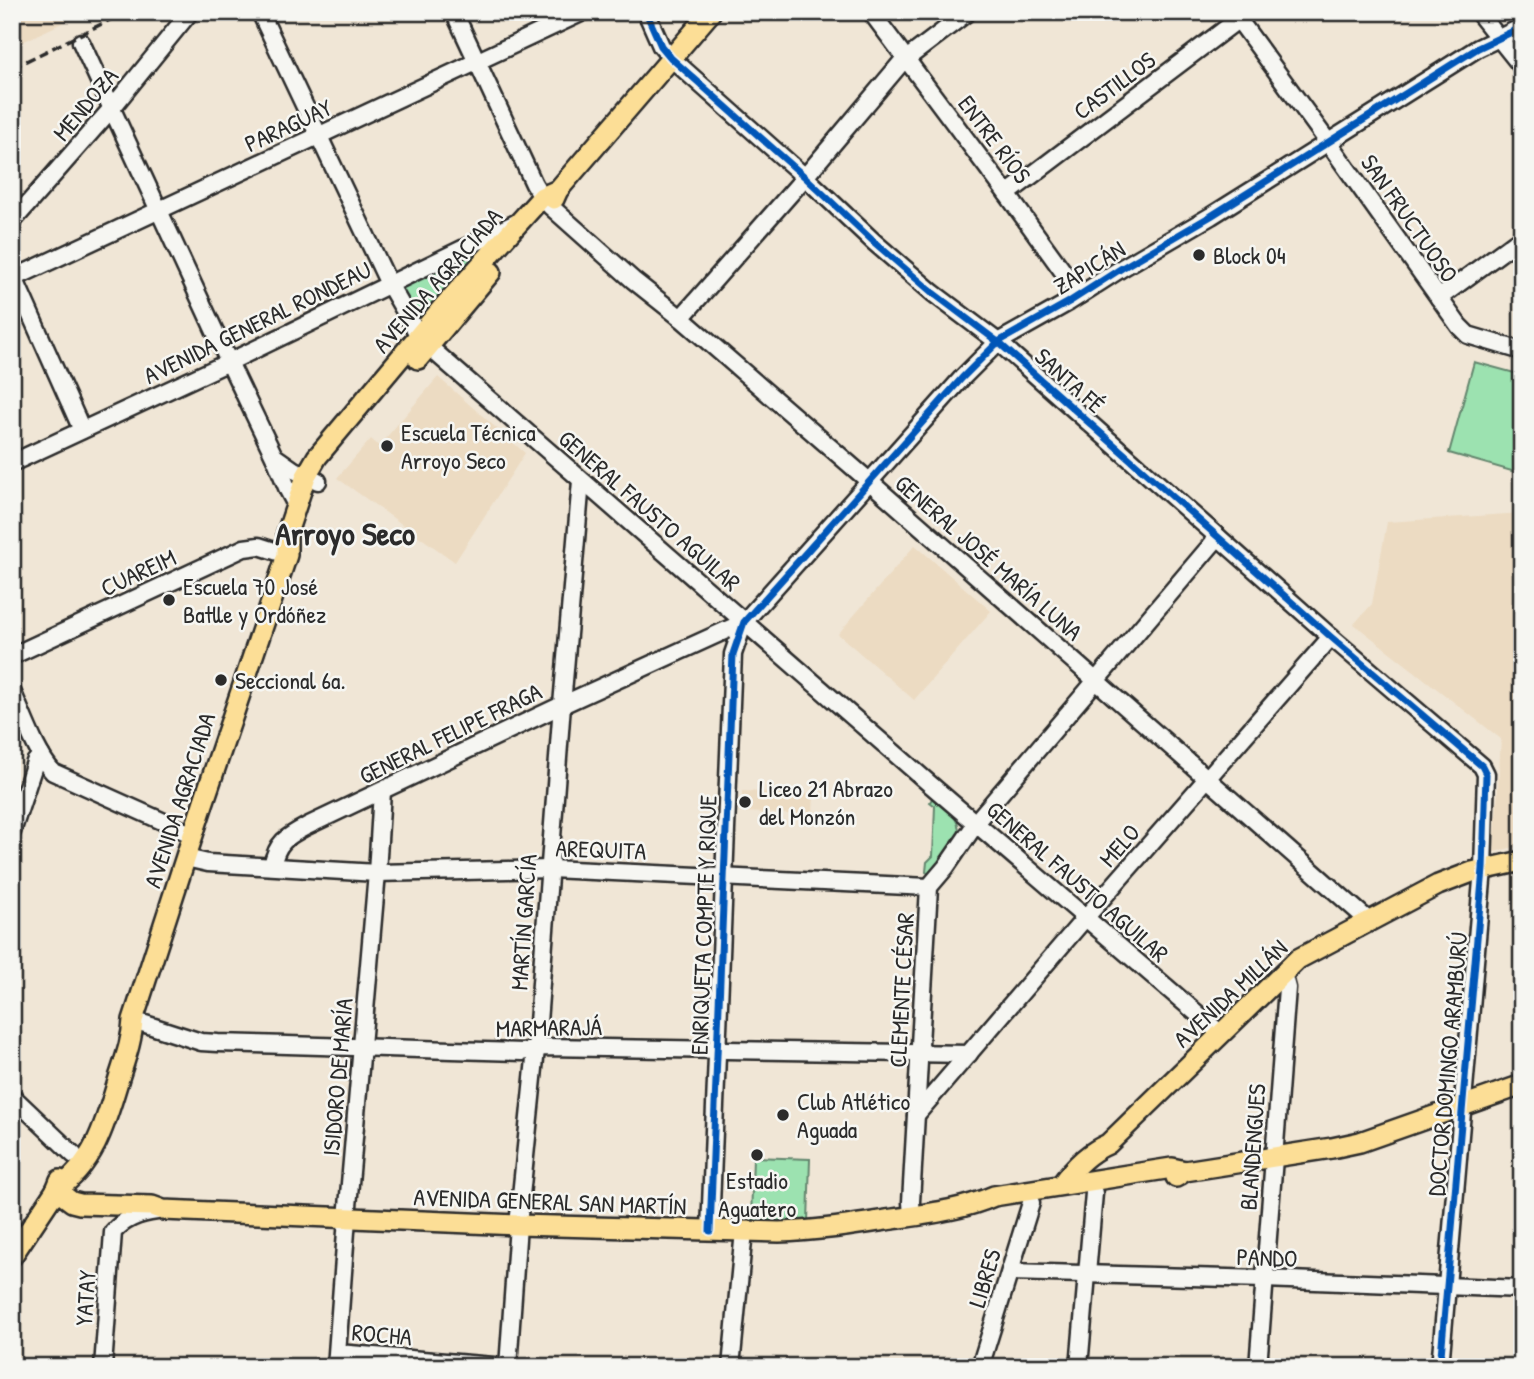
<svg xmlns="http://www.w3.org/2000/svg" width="1534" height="1379" font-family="'Patrick Hand',sans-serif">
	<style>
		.built { fill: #ecdbc2 }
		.green { fill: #9ce2b0; stroke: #64866e; stroke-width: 2 }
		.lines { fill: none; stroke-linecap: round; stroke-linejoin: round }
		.minor-casing { stroke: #2b2b2b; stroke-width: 21 }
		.major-casing { stroke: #2b2b2b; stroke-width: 24 }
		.minor { stroke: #f6f6f2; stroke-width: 16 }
		.major { stroke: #fcde96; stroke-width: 19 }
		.rail { stroke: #2b2b2b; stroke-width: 3.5; stroke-dasharray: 10 5; stroke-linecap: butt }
		.cycleway-casing { stroke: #f6f6f2; stroke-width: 11 }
		.cycleway { stroke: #0057b8; stroke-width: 7 }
		.poi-dot { fill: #2b2b2b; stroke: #f6f6f2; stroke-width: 2.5 }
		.labels { text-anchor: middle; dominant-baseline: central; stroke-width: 5; stroke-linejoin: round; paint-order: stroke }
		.street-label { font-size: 24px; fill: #2b2b2b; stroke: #f6f6f2 }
		.poi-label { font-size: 24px; fill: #2b2b2b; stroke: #f6f6f2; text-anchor: start }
		.district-label { font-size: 32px; font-weight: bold; fill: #2b2b2b; stroke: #f6f6f2 }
	</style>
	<rect width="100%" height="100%" fill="#f0e6d6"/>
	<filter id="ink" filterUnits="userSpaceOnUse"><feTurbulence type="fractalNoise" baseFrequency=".0143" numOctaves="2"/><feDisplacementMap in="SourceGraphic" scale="14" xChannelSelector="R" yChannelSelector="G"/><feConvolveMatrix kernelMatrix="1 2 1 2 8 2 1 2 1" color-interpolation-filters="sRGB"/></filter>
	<g filter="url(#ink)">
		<g class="built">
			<polygon points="12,12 85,12 12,47"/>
			<polygon points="438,377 525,453 455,562 337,478 371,439 379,446"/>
			<polygon points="1522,513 1522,845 1494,852 1501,739 1354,624 1372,604 1387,522"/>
			<polygon points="915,545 991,611 914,700 838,634"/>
			<polygon points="742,791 814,794 813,815 742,812"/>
		</g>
		<g class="green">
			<polygon points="489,244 420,320 418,319 400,289 401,283"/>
			<polygon points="1474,362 1522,375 1522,474 1449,453"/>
			<path d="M933 797C945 807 959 816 959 832L935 872 931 875 926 872 927 862 933 856 935 806 930 802Z"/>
			<polygon points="753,1157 810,1159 808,1222 751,1220"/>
		</g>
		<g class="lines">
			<g class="minor-casing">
				<g id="minor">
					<polyline points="260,12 389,284 419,336 428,346 931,785 1221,1034"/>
					<polyline points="454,12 534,184 542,197 550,206 633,280 681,318 869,481 1369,921"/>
					<polyline points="646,12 661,46 671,58 805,177 874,242 933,293 998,342 1331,637 1482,766 1486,774 1483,869 1440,1367"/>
					<polyline points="871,12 1007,194 1080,295"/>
					<polyline points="1233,12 1328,142 1459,326 1468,335 1522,351"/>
					<polyline points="1478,12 1522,67"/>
					<polyline points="81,42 229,362 274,456 294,470 318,481"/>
					<polyline points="1007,194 1248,12"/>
					<polyline points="12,222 112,108 190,12"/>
					<polyline points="12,273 82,430"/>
					<polyline points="12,279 583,12"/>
					<polyline points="1439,298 1522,237"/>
					<polyline points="681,318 805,177 901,63 968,12"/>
					<polyline points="275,458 288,490 296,505"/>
					<polyline points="12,463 229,362 516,223"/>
					<polyline points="12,656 244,548 259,546 287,555"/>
					<path d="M12 691C23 715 36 754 53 772L193 835"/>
					<polyline points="12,832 35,762 41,755"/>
					<polyline points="186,858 208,863 377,873 550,869 929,887"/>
					<path d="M272 866C277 842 286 837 307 826L562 705 744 622"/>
					<polyline points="133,1020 201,1042 218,1043 522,1052 545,1047 969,1054"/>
					<polyline points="12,1096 74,1155"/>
					<polyline points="916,1115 1086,917 1331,637"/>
					<polyline points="912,1216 911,1202 929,887 946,867 981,816 1218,537"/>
					<polyline points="710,1231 733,654 744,622 962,378 998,342 1069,302 1122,268 1211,216 1478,48 1522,27"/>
					<polyline points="1010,1272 1264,1279 1522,1289"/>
					<polyline points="338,1353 506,1367"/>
					<path d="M103 1367 113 1232C124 1219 140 1213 157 1211"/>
					<polyline points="336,1367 347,1218 377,873 382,791"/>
					<polyline points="508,1367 518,1225 536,1049 562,705 581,481"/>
					<polyline points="731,1367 744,1231"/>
					<polyline points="980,1367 1031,1203"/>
					<polyline points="1079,1367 1094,1193"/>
					<polyline points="1258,1367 1287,988 1283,973"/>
				</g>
			</g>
			<g class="major-casing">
				<g id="major">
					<polyline points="554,199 558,190 711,12"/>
					<polyline points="418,359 491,272"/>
					<polyline points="1176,1177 1185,1171 1332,1148 1360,1142 1522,1085"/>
					<path d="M1061 1185C1073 1168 1089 1152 1108 1144L1298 959 1438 885 1472 872 1522 861"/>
					<path d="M56 1190C95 1164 106 1121 119 1078 125 1059 132 1041 133 1020L203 804 287 555V533L306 476 317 457 442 308 542 197 558 190"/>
					<path d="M56 1190 72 1202 80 1204 152 1206 163 1210 518 1225 779 1232C818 1231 854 1225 893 1219 927 1214 962 1210 994 1196L1172 1168 1185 1171"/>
					<polyline points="12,1256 56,1190 60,1180"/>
				</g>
			</g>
			<use href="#minor" class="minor"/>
			<use href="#major" class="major"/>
			<polyline class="rail" points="12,68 126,12"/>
			<g class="cycleway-casing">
				<g id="cycleway">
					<polyline points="646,12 661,46 671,58 805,177 874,242 933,293 998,342 1331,637 1482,766 1486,774 1483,869 1440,1367"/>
					<polyline points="710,1231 733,654 744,622 962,378 998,342 1069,302 1122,268 1211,216 1478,48 1522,27"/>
				</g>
			</g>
			<use href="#cycleway" class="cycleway"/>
		</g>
	</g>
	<g class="poi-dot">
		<circle cx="1199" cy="255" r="7"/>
		<circle cx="387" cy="446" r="7"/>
		<circle cx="169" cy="600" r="7"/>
		<circle cx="221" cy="680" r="7"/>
		<circle cx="745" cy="802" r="7"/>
		<circle cx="783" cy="1115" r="7"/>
		<circle cx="757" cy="1155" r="7"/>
	</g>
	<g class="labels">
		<g class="street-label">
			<text transform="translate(1114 85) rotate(-37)">CASTILLOS</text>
			<text transform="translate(85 104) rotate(-50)">MENDOZA</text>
			<text transform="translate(288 125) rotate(-25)">PARAGUAY</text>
			<text transform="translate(995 139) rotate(53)">ENTRE RÍOS</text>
			<text transform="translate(1410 218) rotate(55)">SAN FRUCTUOSO</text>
			<text transform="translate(1089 267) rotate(-32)">ZAPICÁN</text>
			<text transform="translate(437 280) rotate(-49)">AVENIDA AGRACIADA</text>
			<text transform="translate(257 322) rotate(-26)">AVENIDA GENERAL RONDEAU</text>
			<text transform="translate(1070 380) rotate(42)">SANTA FÉ</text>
			<text transform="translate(650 510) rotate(41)">GENERAL FAUSTO AGUILAR</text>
			<text transform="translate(989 557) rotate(41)">GENERAL JOSÉ MARÍA LUNA</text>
			<text transform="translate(138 572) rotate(-25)">CUAREIM</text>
			<text transform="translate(450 733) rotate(-26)">GENERAL FELIPE FRAGA</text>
			<text transform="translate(179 800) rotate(-72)">AVENIDA AGRACIADA</text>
			<text transform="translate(1119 845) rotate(-49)">MELO</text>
			<text transform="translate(601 849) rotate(2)">AREQUITA</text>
			<text transform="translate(1078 881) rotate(41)">GENERAL FAUSTO AGUILAR</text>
			<text transform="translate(523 922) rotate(-86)">MARTÍN GARCÍA</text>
			<text transform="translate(703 925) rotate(-88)">ENRIQUETA COMPTE Y RIQUE</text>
			<text transform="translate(901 990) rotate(-87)">CLEMENTE CÉSAR</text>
			<text transform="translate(1230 993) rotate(-43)">AVENIDA MILLÁN</text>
			<text transform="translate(549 1027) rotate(-1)">MARMARAJÁ</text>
			<text transform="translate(1447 1064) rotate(-85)">DOCTOR DOMINGO ARAMBURÚ</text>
			<text transform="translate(337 1077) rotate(-85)">ISIDORO DE MARÍA</text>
			<text transform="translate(1252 1147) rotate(-86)">BLANDENGUES</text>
			<text transform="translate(550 1201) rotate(2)">AVENIDA GENERAL SAN MARTÍN</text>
			<text transform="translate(1267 1257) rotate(2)">PANDO</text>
			<text transform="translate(984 1278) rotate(-73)">LIBRES</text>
			<text transform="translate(85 1298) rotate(-86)">YATAY</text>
			<text transform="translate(382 1334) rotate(5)">ROCHA</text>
		</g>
		<g class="poi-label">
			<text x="1213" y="255">Block 04</text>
			<text x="401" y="432">Escuela Técnica<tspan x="401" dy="28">Arroyo Seco</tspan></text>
			<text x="183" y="586">Escuela 70 José<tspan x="183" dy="28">Batlle y Ordóñez</tspan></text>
			<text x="235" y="680">Seccional 6a.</text>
			<text x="759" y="788">Liceo 21 Abrazo<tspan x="759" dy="28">del Monzón</tspan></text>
			<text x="797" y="1101">Club Atlético<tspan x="797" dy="28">Aguada</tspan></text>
			<text x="757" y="1180" text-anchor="middle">Estadio<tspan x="757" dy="28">Aguatero</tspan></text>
		</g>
		<g class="district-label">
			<text x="345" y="533">Arroyo Seco</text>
		</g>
	</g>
	<rect width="1534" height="1379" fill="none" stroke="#f6f6f2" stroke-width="42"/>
	<rect x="21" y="21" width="1492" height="1337" fill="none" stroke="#2b2b2b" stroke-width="2.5" filter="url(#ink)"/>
</svg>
